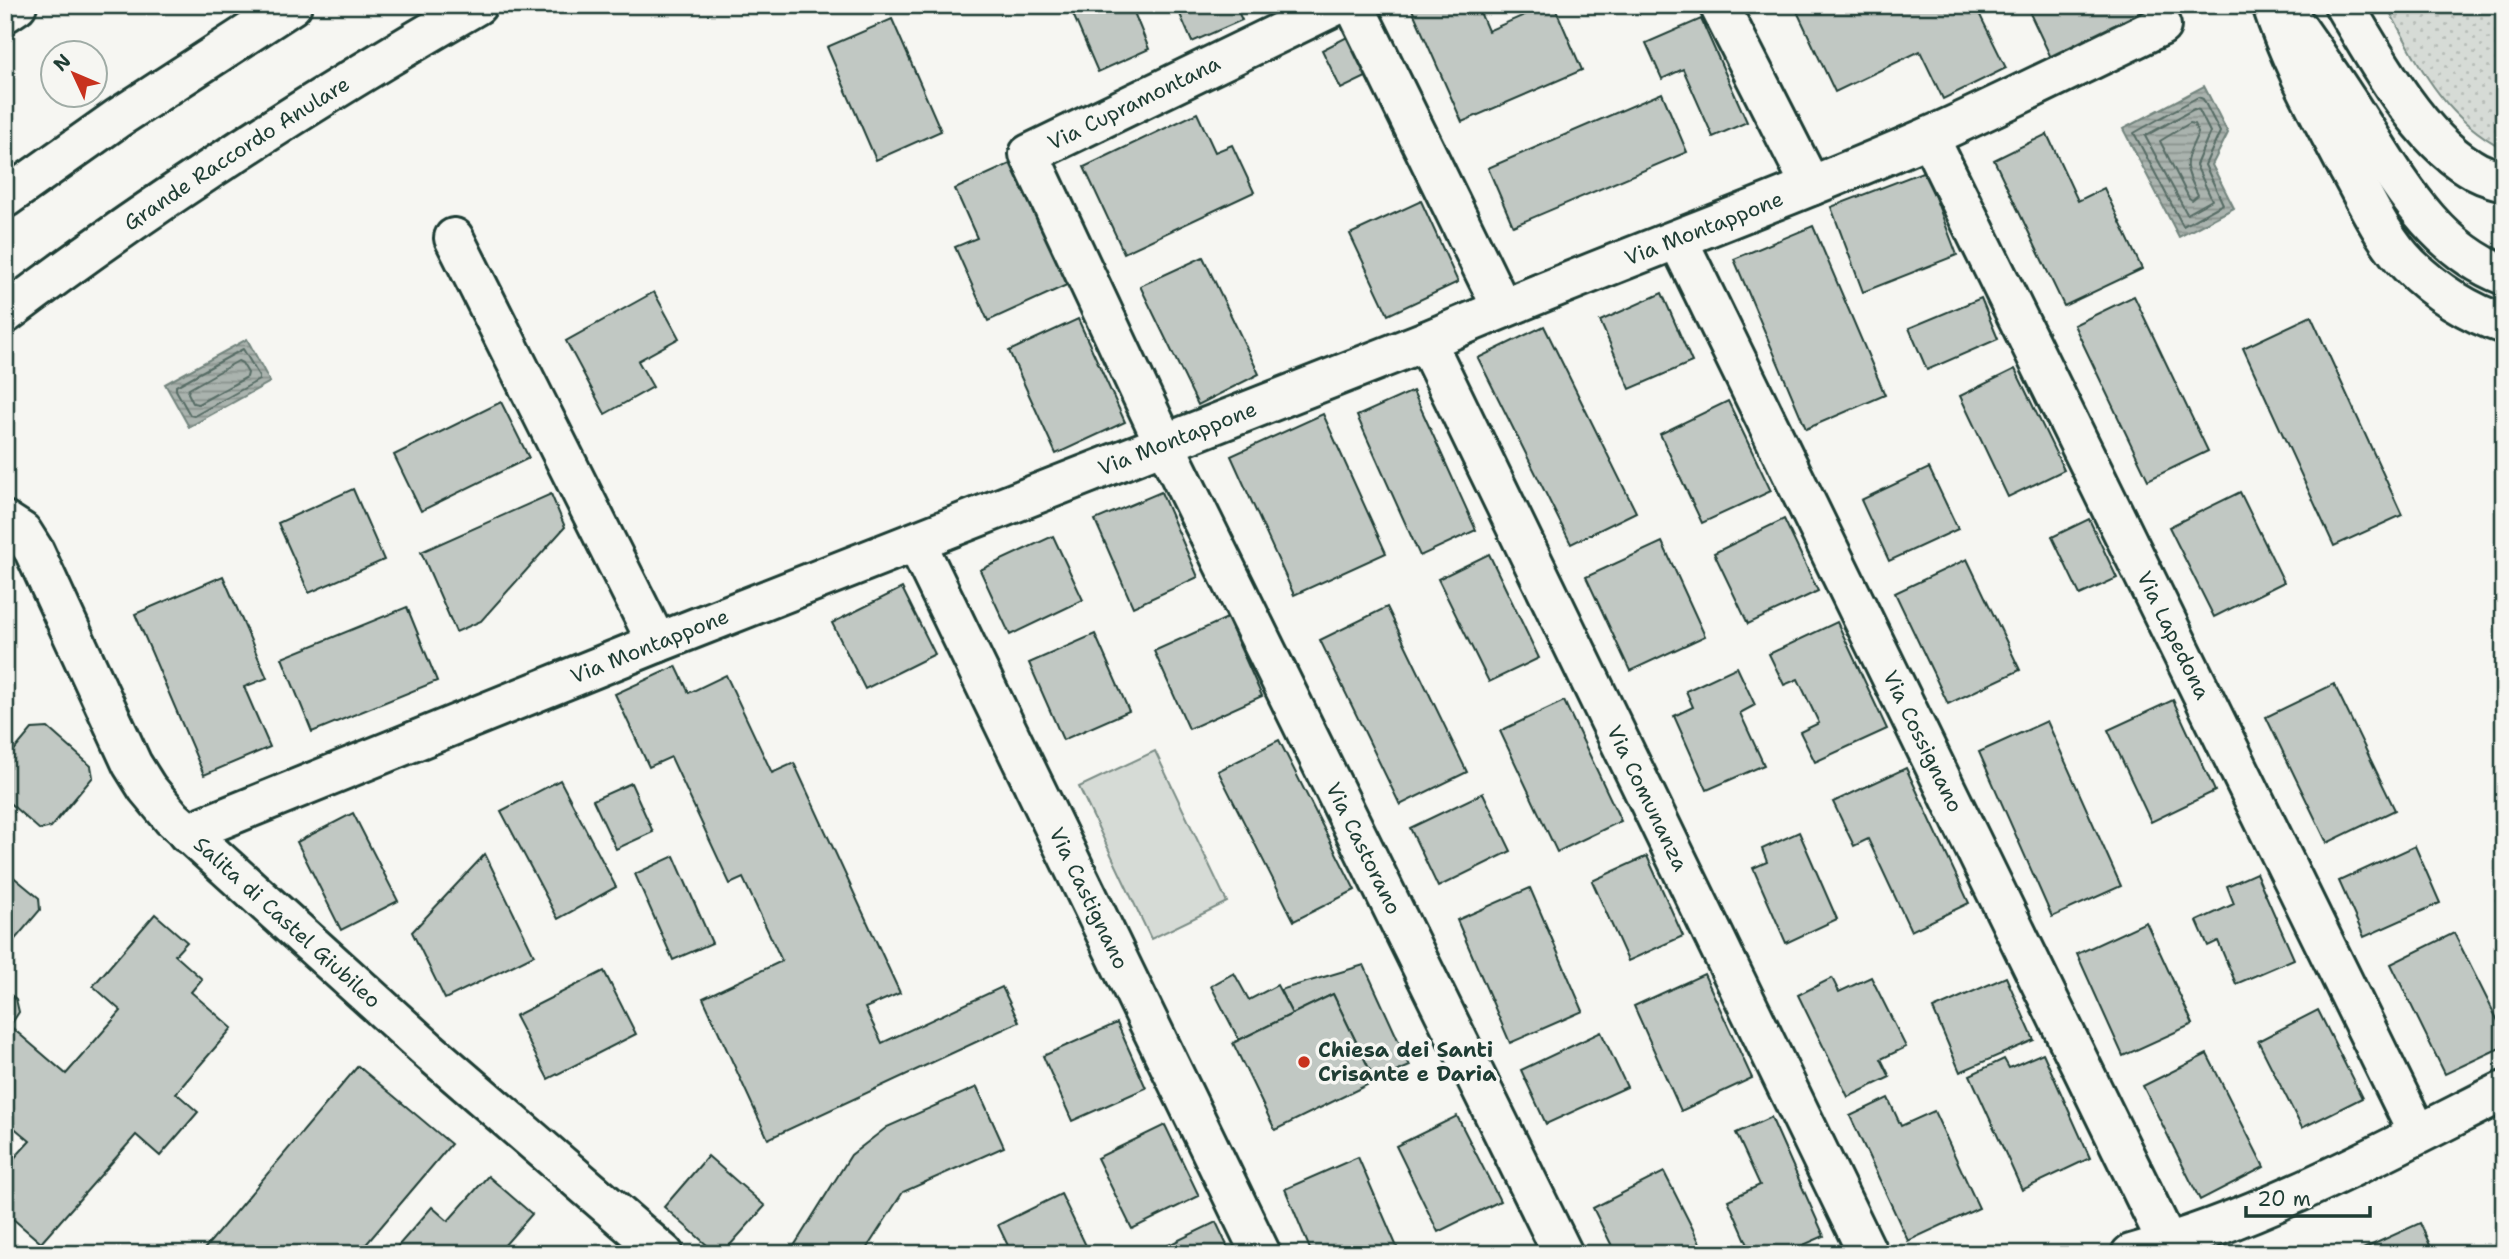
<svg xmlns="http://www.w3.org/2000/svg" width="2509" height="1259" font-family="'Shantell Sans',sans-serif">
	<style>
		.grass { fill: url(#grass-dots); stroke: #7a8c85; stroke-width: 2 }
		.pitch { fill: #d6dbd6; stroke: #7a8c85; stroke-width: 2 }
		.water { fill: url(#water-rules); stroke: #72847d; stroke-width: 2 }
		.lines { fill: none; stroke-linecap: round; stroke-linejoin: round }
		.shore { stroke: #576c65; stroke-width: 2 }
		.building { fill: #c1c8c3; stroke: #1f3d34; stroke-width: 2 }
		.minor-casing { stroke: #1f3d34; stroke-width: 44 }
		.highway-casing { stroke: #1f3d34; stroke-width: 44 }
		.minor { stroke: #f6f6f2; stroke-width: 38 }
		.highway { stroke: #f6f6f2; stroke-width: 38 }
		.poi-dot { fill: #c8321e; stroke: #f6f6f2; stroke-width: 2.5 }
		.labels { text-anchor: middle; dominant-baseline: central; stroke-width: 7; stroke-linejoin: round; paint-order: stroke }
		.street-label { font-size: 21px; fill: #1f3d34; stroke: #f6f6f2 }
		.poi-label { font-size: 21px; font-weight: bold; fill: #1f3d34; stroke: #f6f6f2; text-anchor: start }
	</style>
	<defs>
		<pattern id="grass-dots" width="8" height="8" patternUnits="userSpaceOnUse" patternTransform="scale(1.75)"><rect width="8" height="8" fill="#d6dbd6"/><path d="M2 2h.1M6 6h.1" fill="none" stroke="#b7bdb8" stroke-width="1.8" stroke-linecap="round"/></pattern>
		<pattern id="water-rules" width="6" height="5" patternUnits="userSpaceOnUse" patternTransform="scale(1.75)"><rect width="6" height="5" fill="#aab3ae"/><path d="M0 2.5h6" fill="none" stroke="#8a938e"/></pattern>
	</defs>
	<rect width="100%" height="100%" fill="#f6f6f2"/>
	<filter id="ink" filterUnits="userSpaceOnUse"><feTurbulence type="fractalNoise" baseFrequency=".0143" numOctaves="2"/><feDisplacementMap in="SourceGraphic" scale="14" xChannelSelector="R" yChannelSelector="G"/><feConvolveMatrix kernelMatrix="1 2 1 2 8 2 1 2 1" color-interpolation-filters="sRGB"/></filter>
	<g filter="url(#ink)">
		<path class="grass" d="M2386 5H2504V149C2442 117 2418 63 2386 5Z"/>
		<polygon class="pitch" points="1155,751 1227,902 1151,939 1079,787"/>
		<g class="water">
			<polygon points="2204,86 2228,133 2212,165 2234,208 2179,237 2123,129"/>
			<polygon points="247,339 270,382 189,427 165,384"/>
		</g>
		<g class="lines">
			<g class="shore">
				<polygon points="2198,97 2203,99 2220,132 2205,165 2223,204 2183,226 2134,133"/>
				<polygon points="2194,109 2199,110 2210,132 2196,165 2212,200 2187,214 2145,136"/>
				<path d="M2190 123 2194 124 2198 133C2184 165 2182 162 2198 195L2192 200 2189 198 2160 141Z"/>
				<polygon points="243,349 259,376 259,380 194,416 190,415 176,390 176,386"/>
				<polygon points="238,361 242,363 248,373 247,377 198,404 193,403 188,393 189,389"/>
			</g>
		</g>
		<g class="building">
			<polygon points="1069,5 1131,5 1149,49 1098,72"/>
			<polygon points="1176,5 1235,5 1242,20 1192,42"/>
			<polygon points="1410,5 1477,5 1488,31 1547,5 1554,5 1582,70 1462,122"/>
			<polygon points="1794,5 1975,5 2006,68 1943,99 1920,51 1835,92"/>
			<polygon points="2026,5 2175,5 2176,6 2054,64"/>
			<polygon points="892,19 941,131 876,160 827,47"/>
			<polygon points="1701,19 1747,122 1713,137 1683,69 1662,79 1646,43"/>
			<polygon points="1351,35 1370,75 1341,89 1322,50"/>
			<polygon points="1662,93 1687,152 1513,226 1488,168"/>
			<polygon points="1197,113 1215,152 1232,145 1254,192 1124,253 1084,167"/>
			<polygon points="2047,134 2078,201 2104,188 2142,269 2064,306 1994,160"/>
			<polygon points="1014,162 1069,284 988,321 955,247 977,238 955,189"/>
			<polygon points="1925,171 1957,255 1863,292 1831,207"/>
			<polygon points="1421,201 1458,282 1388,315 1350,234"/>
			<polygon points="1813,226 1885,395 1806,429 1734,259"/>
			<polygon points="1203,257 1259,374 1198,405 1140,286"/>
			<polygon points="654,292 679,338 638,361 653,387 605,414 566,341"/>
			<polygon points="1662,293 1692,362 1630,389 1600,321"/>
			<polygon points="2134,296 2208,451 2148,480 2074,325"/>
			<polygon points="1981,298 1998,339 1927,370 1909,328"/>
			<polygon points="2311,316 2402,515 2334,546 2243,348"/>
			<polygon points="1078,319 1125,422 1056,454 1009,351"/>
			<polygon points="1544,326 1636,512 1571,544 1478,358"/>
			<polygon points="2015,369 2064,470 2008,497 1960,396"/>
			<polygon points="1413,391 1476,530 1420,556 1357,416"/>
			<polygon points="1728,401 1771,491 1702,523 1660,434"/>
			<polygon points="501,402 529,458 421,511 394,455"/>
			<polygon points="1323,414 1386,553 1294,595 1231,456"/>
			<polygon points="1929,468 1958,529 1889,561 1861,500"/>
			<polygon points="353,489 384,560 309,593 278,523"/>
			<polygon points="1161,492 1198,577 1133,607 1095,520"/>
			<polygon points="2240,492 2284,582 2214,617 2169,527"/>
			<polygon points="551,494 565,527 481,621 456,632 421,552"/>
			<polygon points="1784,519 1818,591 1748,624 1714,553"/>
			<polygon points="2089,519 2117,578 2080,595 2052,537"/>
			<polygon points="1053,536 1083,600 1010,635 980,570"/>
			<polygon points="1662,542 1705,636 1630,671 1586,577"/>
			<polygon points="1489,554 1539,658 1489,682 1438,579"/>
			<polygon points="1967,559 2020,670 1948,704 1895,593"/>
			<polygon points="223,576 267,678 244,687 270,747 204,775 135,614"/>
			<polygon points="902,588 935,654 865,689 832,623"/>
			<polygon points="407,607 437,681 312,732 282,658"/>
			<polygon points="1387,607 1467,772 1400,805 1320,640"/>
			<polygon points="1227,618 1262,696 1189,729 1154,651"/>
			<polygon points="1837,622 1887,729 1815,762 1800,732 1819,723 1798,679 1784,685 1769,654"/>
			<polygon points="1095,634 1129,711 1063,740 1029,663"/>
			<polygon points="676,666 689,693 726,675 772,773 794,763 900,993 865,1008 882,1043 1002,987 1019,1022 768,1139 703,998 782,961 743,878 730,884 671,757 649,767 615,694"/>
			<polygon points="1737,667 1755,705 1740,713 1764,765 1707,790 1674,716 1693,707 1686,691"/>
			<polygon points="2334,684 2395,810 2327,843 2266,717"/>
			<polygon points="2173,700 2215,791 2151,822 2108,730"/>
			<polygon points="1564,701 1621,821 1557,852 1500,731"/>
			<polygon points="2047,721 2121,886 2052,917 1979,752"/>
			<polygon points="48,728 91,766 93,777 51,827 40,830 5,799 5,761 32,729"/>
			<polygon points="1279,740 1355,890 1294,921 1218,771"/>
			<polygon points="1906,768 1969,903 1911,931 1868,839 1854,846 1833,802"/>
			<polygon points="560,780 616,887 558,919 501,811"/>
			<polygon points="631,783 653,832 616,849 593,800"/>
			<polygon points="1483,793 1511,851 1438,887 1410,828"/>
			<polygon points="353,813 398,901 341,930 297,842"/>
			<polygon points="1799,832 1837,919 1786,943 1753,868 1767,862 1762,849"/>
			<polygon points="2415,846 2440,903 2364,937 2339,881"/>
			<polygon points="485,854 534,955 445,999 412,932"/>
			<polygon points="674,856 712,943 673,960 635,874"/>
			<polygon points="1647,856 1683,936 1628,961 1592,881"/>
			<polygon points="5,870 39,898 40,910 5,951"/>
			<polygon points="2256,873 2294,959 2236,984 2218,941 2208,946 2197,921 2234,904 2227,886"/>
			<polygon points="1530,888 1583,1011 1510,1043 1457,920"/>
			<polygon points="2504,896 2504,917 2496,900"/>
			<polygon points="155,914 187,942 175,955 202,979 191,992 232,1028 176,1093 198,1112 160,1156 136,1135 41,1243 5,1212 5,1161 9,1164 30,1141 5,1120 5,990 16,999 19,1012 10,1026 66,1074 121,1011 93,986"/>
			<polygon points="2146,922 2193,1024 2123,1056 2077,954"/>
			<polygon points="2454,933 2504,1033 2504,1046 2445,1074 2391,964"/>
			<polygon points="1364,965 1410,1066 1375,1081 1333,994 1292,1014 1280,990"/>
			<polygon points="604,971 636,1034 548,1079 515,1016"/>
			<polygon points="1234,973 1249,1000 1277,985 1292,1014 1239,1040 1211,986"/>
			<polygon points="1704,974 1752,1078 1681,1111 1634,1006"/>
			<polygon points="1871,977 1906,1047 1881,1059 1890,1077 1848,1097 1798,995 1832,978 1839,992"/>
			<polygon points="2006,977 2034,1040 1960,1072 1933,1009"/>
			<polygon points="1333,994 1375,1081 1275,1130 1233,1043"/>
			<polygon points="2318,1010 2362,1098 2302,1128 2258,1041"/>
			<polygon points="1117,1023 1146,1088 1072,1121 1043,1056"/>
			<polygon points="1601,1032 1627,1087 1546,1124 1521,1070"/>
			<polygon points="2043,1053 2090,1158 2022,1190 1970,1075 2004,1059 2009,1068"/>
			<polygon points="2207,1054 2264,1167 2200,1200 2143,1086"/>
			<polygon points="358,1066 451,1144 358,1254 200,1254"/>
			<polygon points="977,1087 1004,1147 903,1192 863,1254 789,1254 851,1155 887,1127"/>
			<polygon points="1888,1098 1901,1126 1934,1111 1979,1208 1908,1241 1850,1116"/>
			<polygon points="1457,1116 1500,1201 1438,1232 1396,1146"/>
			<polygon points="1771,1117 1824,1236 1783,1254 1752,1254 1728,1200 1760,1185 1736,1133"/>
			<polygon points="1165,1125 1199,1196 1132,1229 1097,1158"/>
			<polygon points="708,1156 765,1206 722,1254 717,1254 664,1207"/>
			<polygon points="1358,1157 1400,1254 1312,1254 1285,1189"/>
			<polygon points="1664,1172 1701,1245 1684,1254 1616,1254 1593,1208"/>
			<polygon points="488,1176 532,1214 497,1254 391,1254 432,1207 448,1221"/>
			<polygon points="1061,1194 1090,1254 1012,1254 998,1225"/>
			<polygon points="1216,1222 1231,1254 1150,1254"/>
			<polygon points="2420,1223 2434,1254 2352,1254"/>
		</g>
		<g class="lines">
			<g class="minor-casing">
				<g id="minor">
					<path id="s1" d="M1337 5 1029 154 1164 443 1563 1254"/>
					<polyline points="1354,5 1502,308"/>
					<polyline points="1719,5 1811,186"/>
					<polyline points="5,13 17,5"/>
					<path id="s2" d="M1929 137 2418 1134"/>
					<polyline points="454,238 657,643"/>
					<path id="s3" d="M1678 240 2168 1244"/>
					<path id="s4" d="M1426 341 1868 1254"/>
					<path id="s5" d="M5 521 22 532 34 551 132 764 147 788 172 818 428 1050 664 1254"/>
					<path id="s6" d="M916 542 1261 1254"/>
					<path id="s7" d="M187 833 657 643 1426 341C1591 269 1761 210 1926 138 2005 103 2083 63 2161 26"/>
					<path d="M2131 1254C2262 1218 2383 1152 2504 1091"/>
				</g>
			</g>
			<g class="highway-casing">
				<g id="highway">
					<path d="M2272 5C2291 64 2321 116 2349 170 2367 202 2383 239 2409 265 2435 291 2469 313 2504 324"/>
					<path d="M2344 5C2374 56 2418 136 2469 167 2479 174 2492 178 2504 181"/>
					<path d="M2294 23C2318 57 2341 91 2363 126 2400 184 2436 249 2504 275"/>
					<polyline points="5,198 118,118 292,5"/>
					<path id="s8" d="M5 314C155 200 314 99 477 5"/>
				</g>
			</g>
			<use href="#minor" class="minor"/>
			<use href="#highway" class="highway"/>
		</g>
	</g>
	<circle class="poi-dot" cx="1304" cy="1062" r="7"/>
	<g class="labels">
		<g class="street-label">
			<text transform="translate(1134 103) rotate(-26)">Via Cupramontana</text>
			<text stroke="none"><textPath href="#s8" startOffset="282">Grande Raccordo Anulare</textPath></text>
			<text stroke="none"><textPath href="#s7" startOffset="1633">Via Montappone</textPath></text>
			<text stroke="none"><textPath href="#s7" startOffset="1066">Via Montappone</textPath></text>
			<text stroke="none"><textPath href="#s2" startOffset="555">Via Lapedona</textPath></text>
			<text stroke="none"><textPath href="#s7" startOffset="499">Via Montappone</textPath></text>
			<text stroke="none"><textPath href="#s3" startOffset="558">Via Cossignano</textPath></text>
			<text stroke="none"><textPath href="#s4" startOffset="508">Via Comunanza</textPath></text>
			<text stroke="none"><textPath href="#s1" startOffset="1113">Via Castorano</textPath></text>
			<text stroke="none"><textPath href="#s6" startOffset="396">Via Castignano</textPath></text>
			<text stroke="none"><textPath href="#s5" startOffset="500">Salita di Castel Giubileo</textPath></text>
		</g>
		<g class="poi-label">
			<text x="1318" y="1050">Chiesa dei Santi<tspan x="1318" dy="24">Crisante e Daria</tspan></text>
		</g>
	</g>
	<rect width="2509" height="1259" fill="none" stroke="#f6f6f2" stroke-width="28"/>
	<rect x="14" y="14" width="2481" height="1231" fill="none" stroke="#1f3d34" stroke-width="2.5" filter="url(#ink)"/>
	<g transform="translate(74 74) rotate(314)"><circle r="33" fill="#f6f6f2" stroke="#a0aca6" stroke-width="2"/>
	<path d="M0-5L12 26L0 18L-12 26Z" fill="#c8321e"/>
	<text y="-10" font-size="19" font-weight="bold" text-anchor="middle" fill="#1f3d34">N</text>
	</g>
	<path d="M2246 1206v10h124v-10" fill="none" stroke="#1f3d34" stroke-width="3.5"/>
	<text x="2257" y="1206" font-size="21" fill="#1f3d34" stroke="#f6f6f2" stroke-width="5" paint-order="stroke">20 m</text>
</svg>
